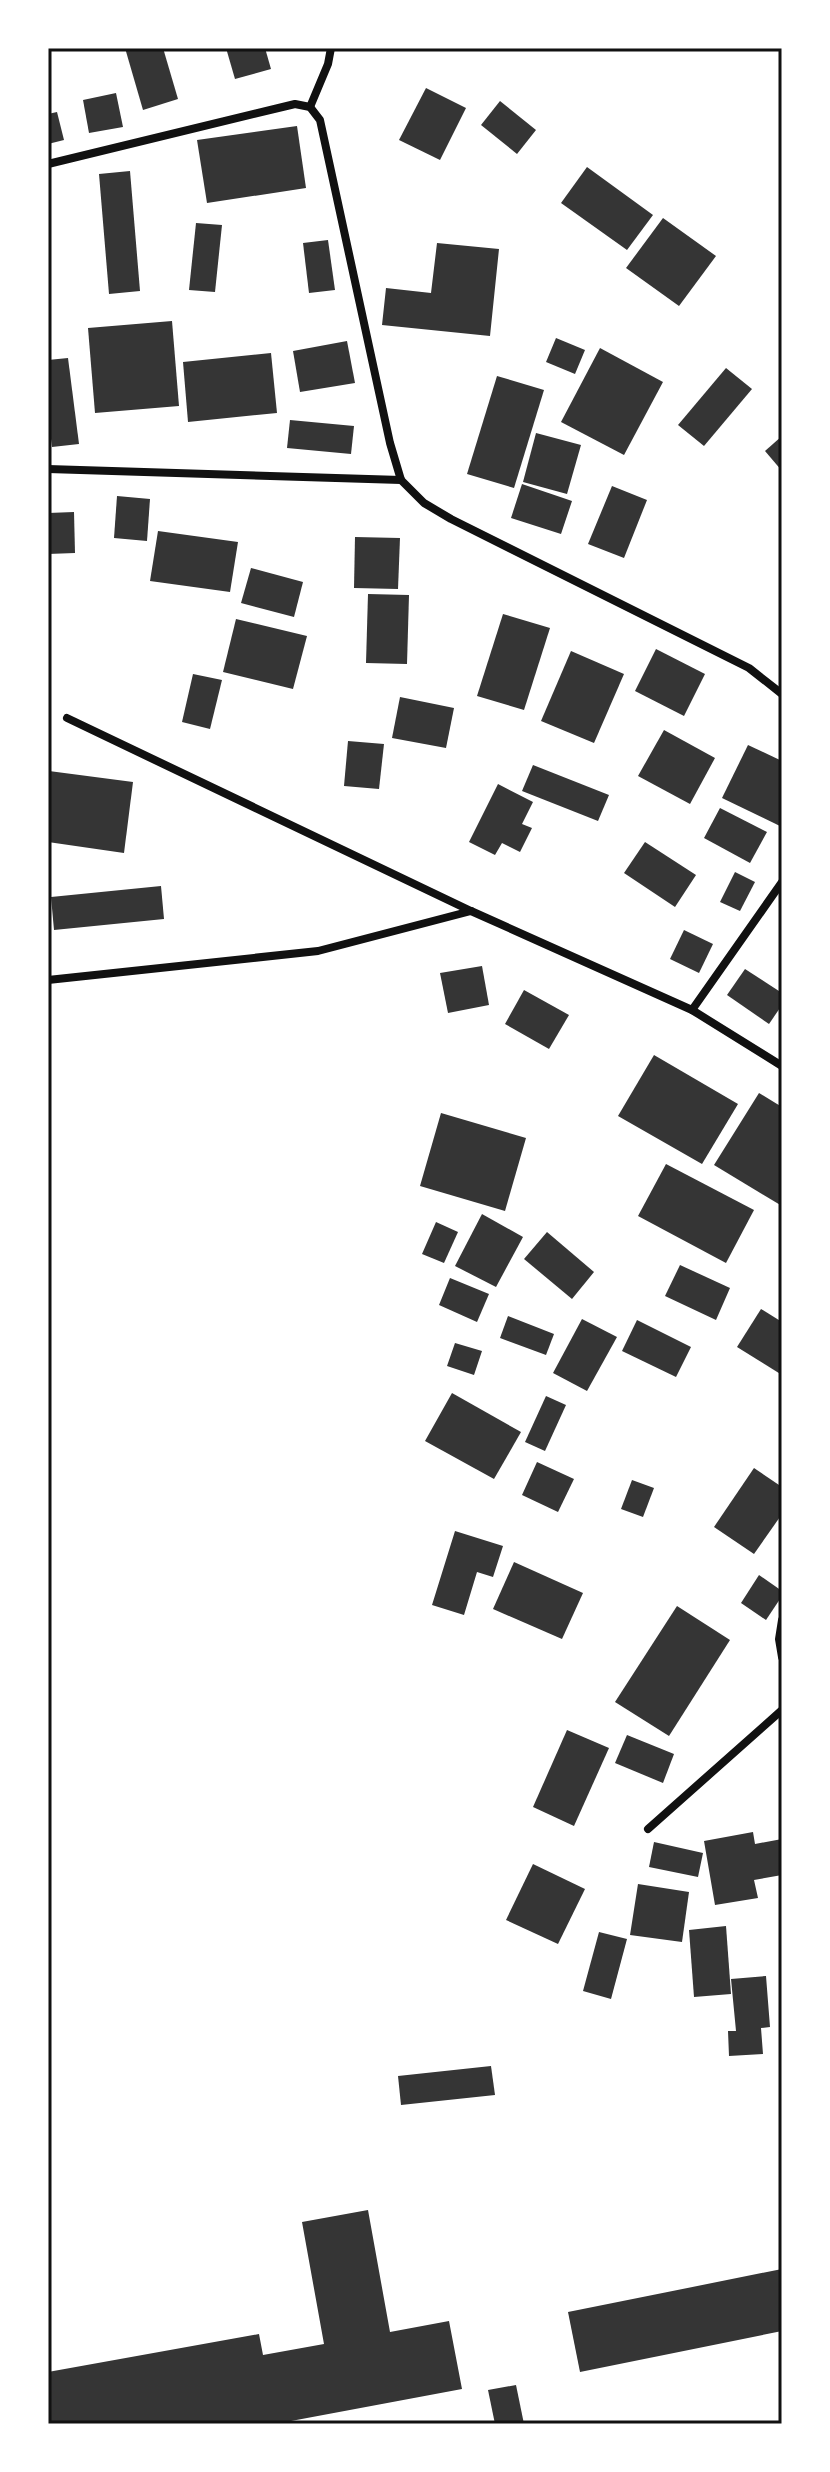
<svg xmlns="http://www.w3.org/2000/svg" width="830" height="2472" font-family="'Sofia Sans Condensed',sans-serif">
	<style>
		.building { fill: #353535 }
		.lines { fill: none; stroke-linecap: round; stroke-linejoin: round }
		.minor { stroke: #111; stroke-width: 8 }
		.neatline { fill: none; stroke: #111; stroke-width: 3 }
	</style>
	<rect width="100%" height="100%" fill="#fff"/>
	<g class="building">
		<polygon points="125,48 163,48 178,99 143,110"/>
		<polygon points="226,48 265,48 271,69 235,79"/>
		<polygon points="426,88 466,108 440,160 399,140"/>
		<polygon points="116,93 123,127 89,133 83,100"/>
		<polygon points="500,101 536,130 517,154 481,125"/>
		<polygon points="57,112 64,140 48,144 48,114"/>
		<polygon points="297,126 306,188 207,203 197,140"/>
		<polygon points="587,167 653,215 627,250 561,203"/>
		<polygon points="130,171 140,291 109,294 99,174"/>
		<polygon points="663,218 716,256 679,306 626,268"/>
		<polygon points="196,223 222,225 215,292 189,290"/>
		<polygon points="328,240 335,290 309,293 303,243"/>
		<polygon points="437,243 499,249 490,336 382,325 386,288 431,293"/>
		<polygon points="172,321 179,406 95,413 88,328"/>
		<polygon points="556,338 585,350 575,374 546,362"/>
		<polygon points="347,341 355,383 300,392 293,351"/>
		<polygon points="600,348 663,382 624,455 561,422"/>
		<polygon points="271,353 277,413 188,422 183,362"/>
		<polygon points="68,358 79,444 52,447 48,414 48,360"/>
		<polygon points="726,368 752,389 704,446 678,425"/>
		<polygon points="497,376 544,390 514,488 467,474"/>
		<polygon points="290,420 354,426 351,454 287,448"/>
		<polygon points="536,433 581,445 567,494 523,482"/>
		<polygon points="782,436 782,471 765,451"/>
		<polygon points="522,484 572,501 561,534 511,518"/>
		<polygon points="612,486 647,500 624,558 588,544"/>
		<polygon points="117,496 150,499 147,541 114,538"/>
		<polygon points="74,512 75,553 48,554 48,513"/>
		<polygon points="158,531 238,542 230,592 150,581"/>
		<polygon points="355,537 400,538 398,589 354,588"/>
		<polygon points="251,568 303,582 294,617 241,603"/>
		<polygon points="368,594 409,595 407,664 366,663"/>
		<polygon points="503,614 550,628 524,710 477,696"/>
		<polygon points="236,619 307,636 293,689 223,672"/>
		<polygon points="656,649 705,674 684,716 635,691"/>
		<polygon points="571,651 624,674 594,743 541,721"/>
		<polygon points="193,674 222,680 210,729 182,722"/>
		<polygon points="400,697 454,708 446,748 392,738"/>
		<polygon points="664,730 715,758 690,804 638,776"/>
		<polygon points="348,741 384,744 379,789 344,786"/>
		<polygon points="748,745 782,761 782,827 722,798"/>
		<polygon points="533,765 609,795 598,821 522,791"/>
		<polygon points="49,771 133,782 124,853 48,842"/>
		<polygon points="498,784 533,802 522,824 532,828 520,852 502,843 495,855 469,842"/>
		<polygon points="720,808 767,832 750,863 704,838"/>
		<polygon points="645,842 696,875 675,907 624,873"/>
		<polygon points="735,872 755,882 740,911 720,902"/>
		<polygon points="161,886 164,919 54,930 51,897"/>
		<polygon points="684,930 713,944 699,973 670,959"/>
		<polygon points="482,966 489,1005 448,1013 440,973"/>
		<polygon points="745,969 782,993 782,1005 769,1024 727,995"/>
		<polygon points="524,990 569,1015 549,1049 505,1024"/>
		<polygon points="654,1055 738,1104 702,1164 618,1116"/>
		<polygon points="759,1093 782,1107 782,1206 714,1165"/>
		<polygon points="441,1113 526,1138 505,1211 420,1186"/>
		<polygon points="666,1164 754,1210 726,1263 638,1216"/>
		<polygon points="482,1214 523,1237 496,1287 455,1266"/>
		<polygon points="436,1222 458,1232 444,1263 422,1254"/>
		<polygon points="547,1232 594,1272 572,1299 524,1259"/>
		<polygon points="680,1265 730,1288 716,1320 665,1296"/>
		<polygon points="450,1278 489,1294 477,1322 439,1305"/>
		<polygon points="761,1309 782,1322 782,1375 737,1347"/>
		<polygon points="508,1316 554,1334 546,1355 500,1338"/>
		<polygon points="582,1319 617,1337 587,1391 553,1373"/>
		<polygon points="637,1320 691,1347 676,1377 622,1351"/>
		<polygon points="455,1343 482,1351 474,1375 447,1366"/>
		<polygon points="452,1393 521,1432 494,1479 425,1441"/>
		<polygon points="546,1396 566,1405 545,1451 525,1442"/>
		<polygon points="537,1462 574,1479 558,1512 522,1495"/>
		<polygon points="754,1468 782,1487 782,1514 754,1554 714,1527"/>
		<polygon points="632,1480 654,1488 643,1517 621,1509"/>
		<polygon points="455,1531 503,1546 493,1577 477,1572 464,1615 432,1605"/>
		<polygon points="514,1562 583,1593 562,1639 493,1609"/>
		<polygon points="759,1575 782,1591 782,1596 766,1620 741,1603"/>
		<polygon points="677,1606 730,1640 669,1736 615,1702"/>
		<polygon points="567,1730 609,1748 574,1826 533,1807"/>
		<polygon points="627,1735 674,1754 663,1783 615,1763"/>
		<polygon points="753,1832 755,1844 782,1839 782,1875 754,1880 758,1898 715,1905 704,1841"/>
		<polygon points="654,1842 703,1853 698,1877 649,1867"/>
		<polygon points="533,1864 585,1889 558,1944 506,1920"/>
		<polygon points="638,1884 689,1892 682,1942 630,1935"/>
		<polygon points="726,1926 731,1994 694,1997 689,1930"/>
		<polygon points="599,1932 627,1939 611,1999 583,1991"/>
		<polygon points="766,1976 770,2027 761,2028 763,2054 729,2056 728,2031 736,2031 731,1979"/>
		<polygon points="491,2066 495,2095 401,2105 398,2076"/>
		<polygon points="368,2210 390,2332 449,2321 462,2389 275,2424 48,2424 48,2372 259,2334 263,2355 324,2344 302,2222"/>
		<polygon points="782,2269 782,2331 580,2372 568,2312"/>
		<polygon points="516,2385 524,2424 495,2424 488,2390"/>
	</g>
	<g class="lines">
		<g class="minor">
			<polyline points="310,107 328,64 331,48"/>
			<polyline points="48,164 295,104 310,107 320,120 390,443 401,480 424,503 451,519 749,668 782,694"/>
			<polyline points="48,469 401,480"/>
			<polyline points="67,718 471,911 692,1010 782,1066"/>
			<polyline points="48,980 318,951 471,911"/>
			<polyline points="692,1010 782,882"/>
			<polyline points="782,1620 779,1639 782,1657"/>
			<polyline points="648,1829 782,1710"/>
		</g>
	</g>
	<rect width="830" height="2472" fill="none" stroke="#ffffff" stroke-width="100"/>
	<rect x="50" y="50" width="730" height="2372" class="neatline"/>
</svg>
